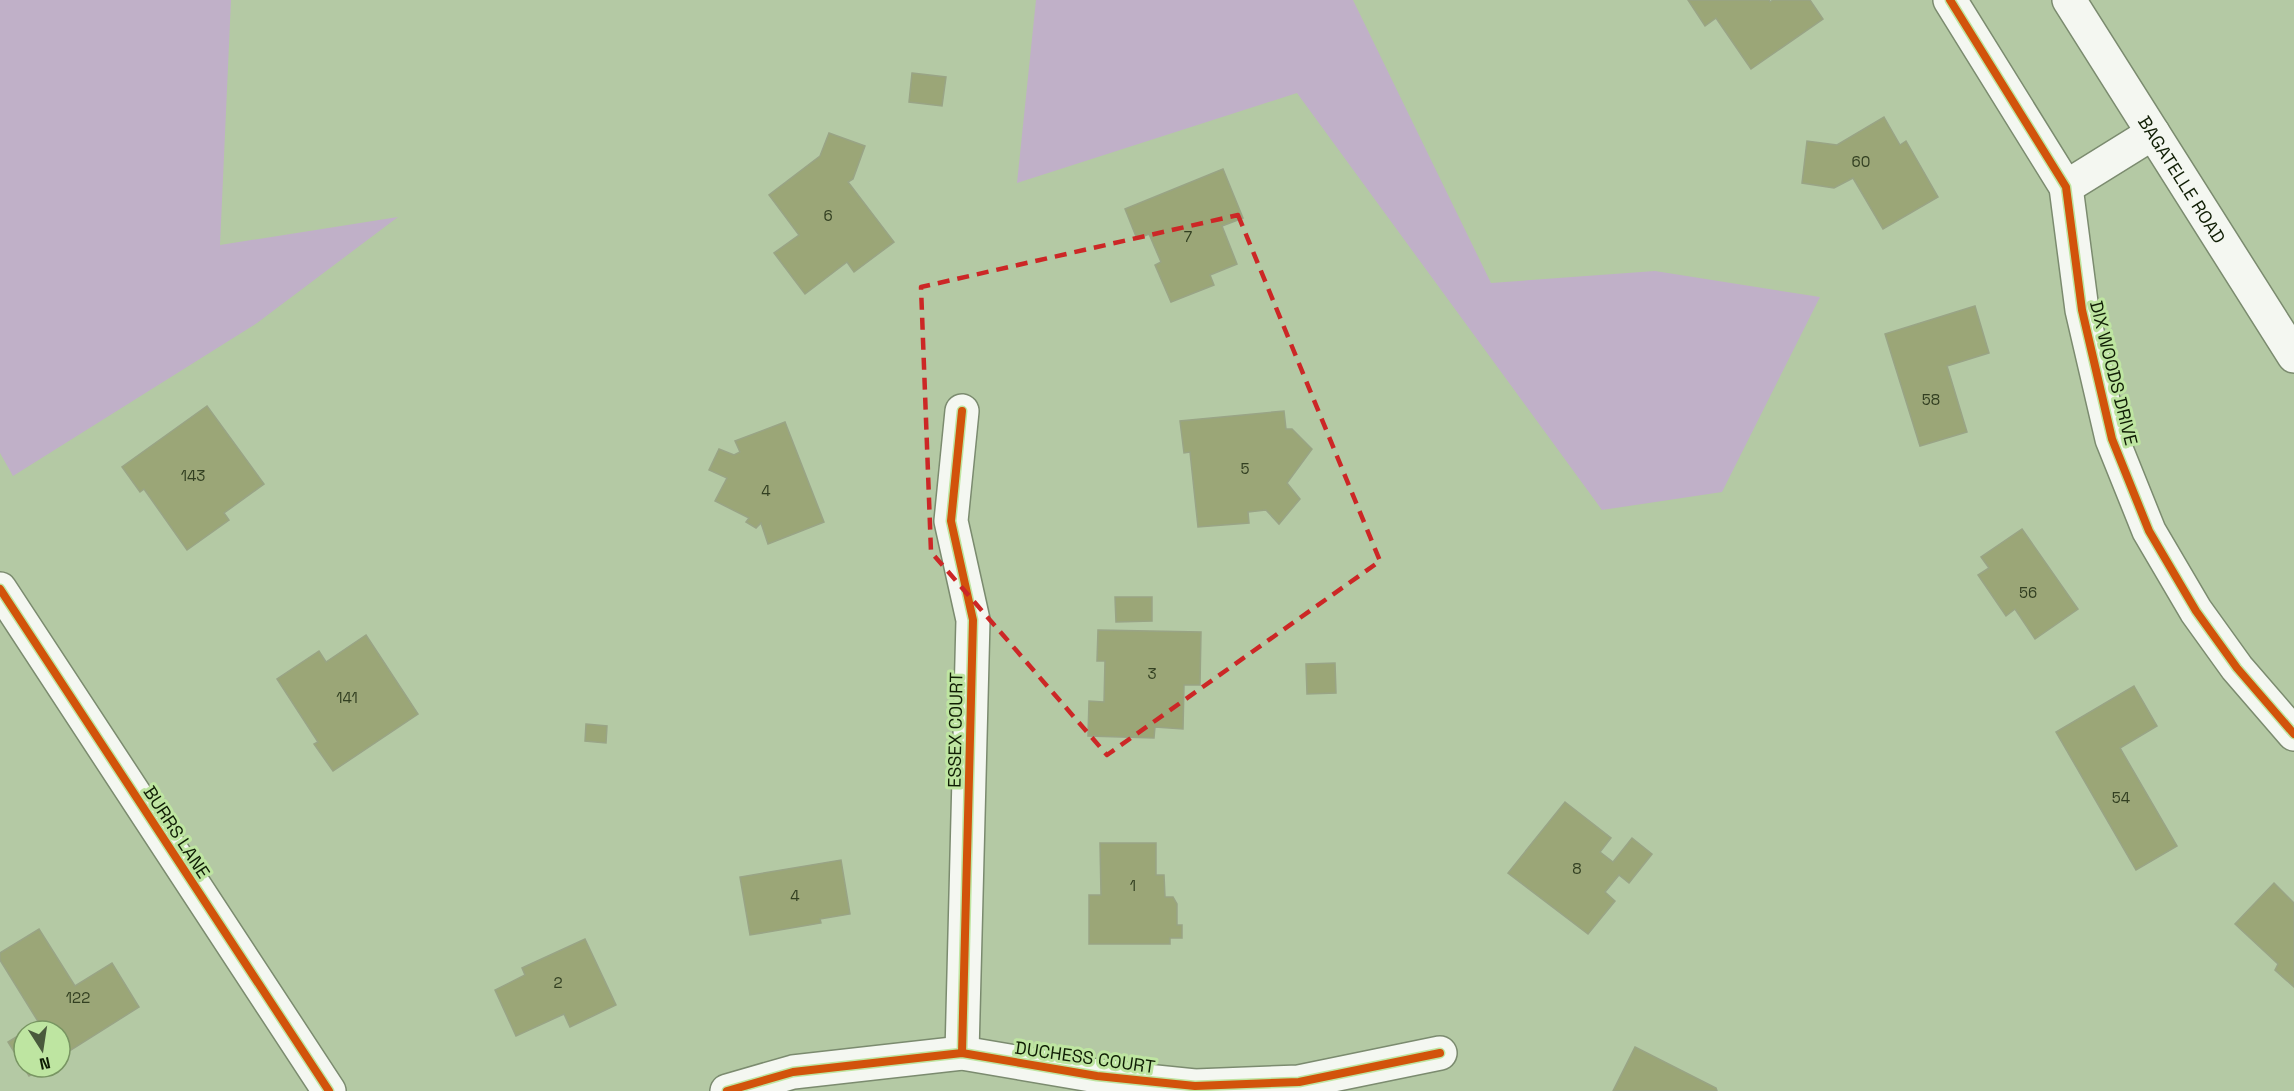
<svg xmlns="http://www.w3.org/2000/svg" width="2294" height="1091" font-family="'Space Grotesk',sans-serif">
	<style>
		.green { fill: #c0b0c8 }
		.building { fill: #9ba677; stroke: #99a485; stroke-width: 1.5 }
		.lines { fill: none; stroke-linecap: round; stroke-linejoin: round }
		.minor-casing { stroke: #7b8b6f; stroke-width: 36 }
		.tertiary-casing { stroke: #7b8b6f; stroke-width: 36 }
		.minor { stroke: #f4f7f1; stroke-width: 33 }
		.tertiary { stroke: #f4f7f1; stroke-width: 33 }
		.cycleway-casing { stroke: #bee5a1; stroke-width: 11 }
		.cycleway { stroke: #d2530b; stroke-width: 8 }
		.marked { fill: none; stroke: #cc2726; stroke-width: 4.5; stroke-dasharray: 12 8; stroke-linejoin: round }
		.labels { text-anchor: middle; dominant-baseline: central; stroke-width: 6; stroke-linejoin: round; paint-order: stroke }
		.number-label { font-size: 15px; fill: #323f21 }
		.street-label { font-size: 18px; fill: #0f1d04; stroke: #bee5a1 }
	</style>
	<rect width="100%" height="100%" fill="#b4c9a4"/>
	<g class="green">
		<polygon points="0,0 231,0 220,245 398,217 257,323 13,476 0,453"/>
		<polygon points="1036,0 1353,0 1491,283 1655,271 1820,297 1722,492 1602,510 1297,93 1017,183"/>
	</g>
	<g class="building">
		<polygon points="1688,0 1769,0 1770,2 1773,0 1810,0 1823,19 1751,69 1716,18 1705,26"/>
		<polygon points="912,73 946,77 942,106 909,102"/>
		<polygon points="1884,117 1900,145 1906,141 1938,197 1883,229 1853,178 1834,188 1802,183 1807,141 1837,145"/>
		<polygon points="829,133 865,146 853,179 848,182 894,242 854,272 847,262 805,294 774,253 799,235 769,195 820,156"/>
		<polygon points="1223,169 1243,218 1222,226 1237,264 1210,275 1214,285 1171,302 1155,265 1161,262 1149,234 1137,239 1125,209"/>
		<polygon points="1975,306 1989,353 1947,366 1967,432 1920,446 1885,334"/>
		<polygon points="207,406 264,484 224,513 229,520 187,550 144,489 140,492 122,467"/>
		<polygon points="1284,411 1286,429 1292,429 1312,449 1287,483 1300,499 1279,524 1266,510 1248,512 1249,523 1198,527 1190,452 1184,453 1180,421"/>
		<polygon points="785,422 824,522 768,544 761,523 756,528 746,522 749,518 715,501 727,478 709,470 719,449 734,455 740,452 735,441"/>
		<polygon points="2022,529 2078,609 2035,639 2015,609 2006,616 1978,575 1989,568 1981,557"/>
		<polygon points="1115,597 1152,597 1152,621 1116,622"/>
		<polygon points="1098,630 1201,632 1200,685 1184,685 1183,729 1155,727 1154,738 1088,736 1089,701 1104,702 1105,661 1097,661"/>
		<polygon points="366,635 418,714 333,771 314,744 318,742 277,679 319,651 326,662"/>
		<polygon points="1335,663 1336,693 1307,694 1306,664"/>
		<polygon points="2134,686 2157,726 2120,748 2177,846 2136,870 2056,732"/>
		<polygon points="586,724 607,726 606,743 585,741"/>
		<polygon points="1565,802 1611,838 1600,852 1613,862 1632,838 1652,854 1629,883 1619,875 1605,892 1615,901 1588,934 1508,873"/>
		<polygon points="1100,843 1156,843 1156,875 1164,875 1165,897 1173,897 1177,904 1177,925 1182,925 1182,938 1170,938 1170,944 1089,944 1089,895 1101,895"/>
		<polygon points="841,860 850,914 820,919 821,923 750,935 740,877"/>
		<polygon points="2274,883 2294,903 2294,987 2275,970 2278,964 2235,924"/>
		<polygon points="39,929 75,986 112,963 139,1007 60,1057 60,1031 26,1031 39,1023 0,960 0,953"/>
		<polygon points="585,939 616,1005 570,1027 564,1014 516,1036 495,990 525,975 522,968"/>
		<polygon points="24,1032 24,1067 44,1067 29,1076 8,1042"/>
		<polygon points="1635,1047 1716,1088 1717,1091 1613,1091"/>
	</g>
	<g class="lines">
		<g class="minor-casing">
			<g id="minor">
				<polyline points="1950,0 2066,187 2082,310 2112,439 2149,531 2196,611 2237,668 2294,734"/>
				<polyline points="2066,187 2153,133"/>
				<polyline points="962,411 951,521 973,620 962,1053"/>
				<polyline points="727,1091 793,1072 962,1053 1097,1076 1195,1086 1299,1082 1440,1053"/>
			</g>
		</g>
		<g class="tertiary-casing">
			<g id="tertiary">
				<path id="s1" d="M2069 0 2294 356"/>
				<polyline points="0,589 329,1091"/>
			</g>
		</g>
		<use href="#minor" class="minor"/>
		<use href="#tertiary" class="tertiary"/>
		<g class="cycleway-casing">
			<g id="cycleway">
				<polyline points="1950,0 2066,187 2082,310 2112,439 2149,531 2196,611 2237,668 2294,734"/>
				<polyline points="962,411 951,521 973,620 962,1053"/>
				<polyline points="0,589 329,1091"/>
				<polyline points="727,1091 793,1072 962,1053 1097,1076 1195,1086 1299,1082 1440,1053"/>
			</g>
		</g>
		<use href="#cycleway" class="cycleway"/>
	</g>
	<path class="marked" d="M1238 215 1380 561 1107 755 931 552 921 287Z"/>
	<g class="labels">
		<g class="number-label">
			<text x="1861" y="161">60</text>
			<text x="828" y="215">6</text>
			<text x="1188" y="236">7</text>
			<text x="1931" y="399">58</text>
			<text x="1245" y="468">5</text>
			<text x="193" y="475">143</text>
			<text x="766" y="490">4</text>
			<text x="2028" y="592">56</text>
			<text x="1152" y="673">3</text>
			<text x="347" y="697">141</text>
			<text x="2121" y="797">54</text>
			<text x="1577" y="868">8</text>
			<text x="1133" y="885">1</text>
			<text x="795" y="895">4</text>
			<text x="558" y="982">2</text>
			<text x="78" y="997">122</text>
		</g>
		<g class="street-label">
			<text stroke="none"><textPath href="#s1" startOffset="212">BAGATELLE ROAD</textPath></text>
			<text transform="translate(2114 373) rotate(76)">DIX WOODS DRIVE</text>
			<text transform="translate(955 730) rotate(-89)">ESSEX COURT</text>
			<text transform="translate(177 832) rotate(57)">BURRS LANE</text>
			<text transform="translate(1085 1057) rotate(8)">DUCHESS COURT</text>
		</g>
	</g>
	<g transform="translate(42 1049) rotate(168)"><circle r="28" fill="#bee5a1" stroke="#789562" stroke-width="1.5"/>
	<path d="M0-4.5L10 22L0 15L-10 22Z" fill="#49593c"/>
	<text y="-9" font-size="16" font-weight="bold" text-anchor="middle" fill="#0f1d04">N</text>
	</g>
</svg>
